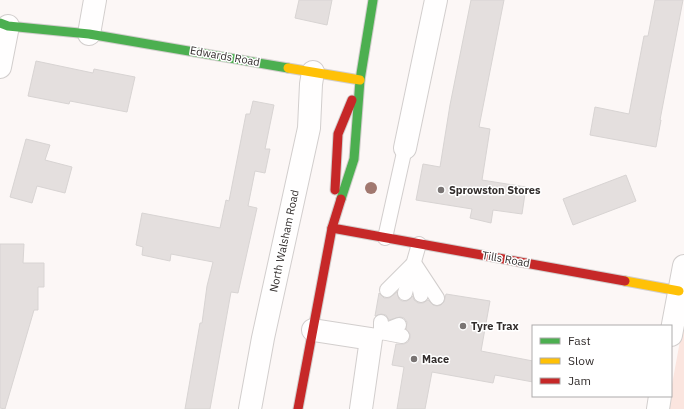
<svg xmlns="http://www.w3.org/2000/svg" width="684" height="409" font-family="'IBM Plex Sans',sans-serif">
	<style>
		.green { fill: #fbe5df }
		.building { fill: #e4dfde; stroke: #d8d4d3 }
		.lines { fill: none; stroke-linecap: round; stroke-linejoin: round }
		.lane-casing { stroke: #d2cecd; stroke-width: 16 }
		.street-casing { stroke: #d2cecd; stroke-width: 24 }
		.fast-casing { stroke: #d2cecd; stroke-width: 11 }
		.slow-casing { stroke: #d2cecd; stroke-width: 11 }
		.jam-casing { stroke: #d2cecd; stroke-width: 11 }
		.lane { stroke: #fffefe; stroke-width: 14 }
		.street { stroke: #fffefe; stroke-width: 22 }
		.fast { stroke: #4caf50; stroke-width: 9 }
		.slow { stroke: #ffc107; stroke-width: 9 }
		.jam { stroke: #c62828; stroke-width: 9 }
		.tree { fill: #a1786f }
		.poi-dot { fill: #797473; stroke: #fff; stroke-width: 1.5 }
		.labels { text-anchor: middle; dominant-baseline: central; stroke-width: 3; stroke-linejoin: round; paint-order: stroke }
		.street-label { font-size: 11px; fill: #322d2c; stroke: #fff }
		.poi-label { font-size: 11px; font-weight: bold; fill: #322d2c; stroke: #fff; text-anchor: start }
	</style>
	<rect width="100%" height="100%" fill="#fcf7f6"/>
	<polygon class="green" points="684,319 684,409 667,409 670,396 671,396 671,390"/>
	<g class="building">
		<polygon points="299,0 332,0 327,25 295,18"/>
		<polygon points="471,0 504,0 479,127 490,129 482,180 526,187 522,214 493,210 491,223 470,218 472,209 416,200 423,164 440,167 450,105"/>
		<polygon points="655,0 683,0 660,120 661,120 656,147 590,135 595,107 629,114 644,36 648,36"/>
		<polygon points="36,61 93,73 94,69 135,77 127,112 70,101 69,104 28,96"/>
		<polygon points="253,101 274,105 265,149 270,149 265,173 255,171 248,206 257,208 238,293 231,292 210,409 185,409 200,323 202,323 207,286 213,262 171,254 170,261 142,255 143,247 136,245 142,213 220,228 226,200 229,201 246,114 250,114"/>
		<polygon points="26,139 50,145 45,160 72,167 65,193 37,186 32,203 10,197"/>
		<polygon points="626,175 636,201 573,225 563,199"/>
		<polygon points="0,244 24,244 23,263 44,263 44,287 38,287 38,310 34,310 5,409 0,408"/>
		<polygon points="397,292 399,299 402,301 407,301 413,296 414,300 418,303 423,303 428,300 433,305 437,306 441,305 444,302 446,294 490,301 481,351 533,361 533,382 495,375 493,383 432,372 425,409 397,409 404,367 392,365 396,344 404,344 408,342 410,338 410,334 406,329 407,322 404,318 400,317 389,320 386,315 381,314 375,316 379,293 384,298 389,298"/>
	</g>
	<g class="lines">
		<g class="lane-casing">
			<g id="lane">
				<polyline points="385,238 405,148"/>
				<polyline points="414,263 437,298"/>
				<polyline points="416,271 421,295"/>
				<polyline points="387,290 412,265"/>
				<polyline points="405,293 419,244"/>
				<polyline points="381,322 381,332 399,325"/>
				<polyline points="371,339 381,332 402,336"/>
			</g>
		</g>
		<g class="street-casing">
			<g id="street">
				<polyline points="89,34 95,0"/>
				<polyline points="0,67 8,26"/>
				<polyline points="405,148 436,0"/>
				<polyline points="313,330 371,339 361,409"/>
				<polyline points="671,335 684,266"/>
				<polyline points="250,409 263,338 309,128 311,84 313,72"/>
				<polyline points="658,409 660,396"/>
			</g>
		</g>
		<g class="fast-casing">
			<g id="fast">
				<polyline points="0,23 8,26 89,34 288,68"/>
				<polyline points="341,199 354,159 360,80 373,0"/>
			</g>
		</g>
		<g class="slow-casing">
			<g id="slow">
				<polyline points="288,68 360,80"/>
				<polyline points="625,281 679,291"/>
			</g>
		</g>
		<g class="jam-casing">
			<g id="jam">
				<polyline points="335,190 338,134 352,100"/>
				<polyline points="332,228 625,281"/>
				<polyline points="298,409 332,228 341,199"/>
			</g>
		</g>
		<use href="#lane" class="lane"/>
		<use href="#street" class="street"/>
		<use href="#fast" class="fast"/>
		<use href="#slow" class="slow"/>
		<use href="#jam" class="jam"/>
	</g>
	<circle class="tree" cx="371" cy="188" r="6"/>
	<g class="poi-dot">
		<circle cx="441" cy="190" r="4"/>
		<circle cx="463" cy="326" r="4"/>
		<circle cx="414" cy="359" r="4"/>
	</g>
	<g class="labels">
		<g class="street-label">
			<text transform="translate(225 56) rotate(10)">Edwards Road</text>
			<text transform="translate(284 241) rotate(-78)">North Walsham Road</text>
			<text transform="translate(506 259) rotate(10)">Tills Road</text>
		</g>
		<g class="poi-label">
			<text x="449" y="190">Sprowston Stores</text>
			<text x="471" y="326">Tyre Trax</text>
			<text x="422" y="359">Mace</text>
		</g>
	</g>
	<rect x="532" y="325" width="140" height="72" fill="#ffffff" stroke="#adabab"/>
	<rect x="540" y="338" width="20" height="6" fill="#4caf50" stroke="#adabab"/>
	<text x="568" y="345" font-size="12" fill="#322d2c">Fast</text>
	<rect x="540" y="358" width="20" height="6" fill="#ffc107" stroke="#adabab"/>
	<text x="568" y="365" font-size="12" fill="#322d2c">Slow</text>
	<rect x="540" y="378" width="20" height="6" fill="#c62828" stroke="#adabab"/>
	<text x="568" y="385" font-size="12" fill="#322d2c">Jam</text>
</svg>
